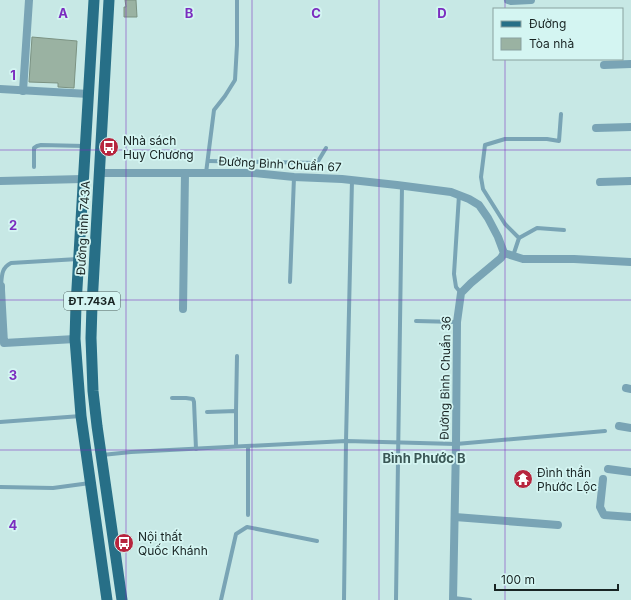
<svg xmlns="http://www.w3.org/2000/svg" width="631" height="600" font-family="Inter,sans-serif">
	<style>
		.building { fill: #9ab2a2; stroke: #7b9282 }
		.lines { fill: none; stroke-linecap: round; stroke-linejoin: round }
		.service { stroke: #79a4b5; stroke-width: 4 }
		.minor { stroke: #79a4b5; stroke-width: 8 }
		.primary { stroke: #276f87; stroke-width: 11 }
		.grid { fill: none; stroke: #7b2cbf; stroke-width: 1; stroke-opacity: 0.55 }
		.labels { text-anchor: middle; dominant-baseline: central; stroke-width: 3.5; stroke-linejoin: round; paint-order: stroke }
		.shield { fill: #d4f5f2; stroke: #506361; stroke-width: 1 }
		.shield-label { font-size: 11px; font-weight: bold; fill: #182423 }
		.poi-label { font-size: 12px; fill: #182423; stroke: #d4f5f2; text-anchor: start }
		.street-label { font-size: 12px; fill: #182423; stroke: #d4f5f2 }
		.neighbourhood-label { font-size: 13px; font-weight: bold; fill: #3a5755; stroke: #d4f5f2 }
		.grid-label { font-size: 13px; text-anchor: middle; font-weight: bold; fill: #7b2cbf; stroke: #d4f5f2; stroke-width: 3.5; stroke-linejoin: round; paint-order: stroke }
	</style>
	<rect width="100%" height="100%" fill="#c7e8e5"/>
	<g class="building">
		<polygon points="125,0 136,0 137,17 124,17 124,7 126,7"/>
		<polygon points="32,37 77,41 74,88 58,87 58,83 29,82"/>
	</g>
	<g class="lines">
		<g class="service">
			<polyline points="208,161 317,163 326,148"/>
			<polyline points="34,167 34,148 37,146 41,145 85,146"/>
			<polyline points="206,173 214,110 225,96 235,80 237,45 237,0"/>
			<polyline points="459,195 454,274 456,287 461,293"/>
			<polyline points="519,238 537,228 564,230"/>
			<polyline points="513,256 519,238 505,224 483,189 481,177 485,145 505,139 547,139 559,141 561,114"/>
			<polyline points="290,282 294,177"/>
			<path d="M1 286C2 276 1 268 11 263L78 259"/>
			<polyline points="416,321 457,322"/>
			<polyline points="172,398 186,398 193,399 194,402 196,449"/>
			<polyline points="236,411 237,356"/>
			<polyline points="207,412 236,411 236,446"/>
			<polyline points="0,422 81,416"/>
			<polyline points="248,446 248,515"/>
			<polyline points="102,455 131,452 346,441 456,444 605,431"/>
			<polyline points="0,487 53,488 90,483"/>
			<polyline points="454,598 470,600"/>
			<polyline points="221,600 236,534 247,527 317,541"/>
			<polyline points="344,600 346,441 352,180"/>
			<polyline points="396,600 402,186"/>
		</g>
		<g class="minor">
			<polyline points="508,0 511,1 531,0"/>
			<polyline points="604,65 631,64"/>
			<polyline points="0,89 89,94"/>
			<polyline points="23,91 29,0"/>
			<polyline points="596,128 631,127"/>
			<polyline points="99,173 253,173 294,177 342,179 397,185 451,192 469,199 479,205 488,218 498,237 504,253 501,258 471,283 461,293 457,322 456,444 453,600"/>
			<polyline points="0,181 83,179"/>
			<polyline points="600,182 631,181"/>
			<polyline points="504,253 523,259 574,259 631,262"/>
			<polyline points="0,286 1,286 1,290 4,343 75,339"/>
			<polyline points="183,309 185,173"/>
			<polyline points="626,388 631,389"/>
			<polyline points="619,426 631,428"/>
			<polyline points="608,469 631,472"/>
			<polyline points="603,479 600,507 604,515 631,517"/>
			<polyline points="455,517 558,525"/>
		</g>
		<g class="primary">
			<polyline points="94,0 76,305 75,339 81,416 107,600"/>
			<polyline points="109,0 92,305 91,338 93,391 97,426 122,600"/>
		</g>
	</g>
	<path class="grid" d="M126 0V600M252 0V600M379 0V600M505 0V9M505 59V600M0 150H631M0 300H631M0 450H631"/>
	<defs>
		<g id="bus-disc" transform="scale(1)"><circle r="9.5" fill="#b7253e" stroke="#d4f5f2"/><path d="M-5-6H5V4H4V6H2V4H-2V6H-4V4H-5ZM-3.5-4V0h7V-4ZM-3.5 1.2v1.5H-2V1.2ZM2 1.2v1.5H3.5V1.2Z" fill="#fff"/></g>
		<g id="temple-disc" transform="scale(1)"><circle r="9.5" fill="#b7253e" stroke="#d4f5f2"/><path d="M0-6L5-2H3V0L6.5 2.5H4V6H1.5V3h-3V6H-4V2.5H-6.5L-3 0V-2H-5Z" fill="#fff"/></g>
	</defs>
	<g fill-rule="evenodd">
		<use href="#bus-disc" x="109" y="147"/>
		<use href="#temple-disc" x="523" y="479"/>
		<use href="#bus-disc" x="124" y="543"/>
	</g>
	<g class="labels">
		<rect class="shield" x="64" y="292" width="56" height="18" rx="3"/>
		<g class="shield-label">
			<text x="92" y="301">ĐT.743A</text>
		</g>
		<g class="poi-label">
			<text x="123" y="140">Nhà sách<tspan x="123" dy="14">Huy Chương</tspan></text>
			<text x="537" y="472">Đình thần<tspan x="537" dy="14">Phước Lộc</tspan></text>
			<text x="138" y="536">Nội thất<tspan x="138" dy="14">Quốc Khánh</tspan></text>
		</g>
		<g class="street-label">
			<text transform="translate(280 164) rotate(3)">Đường Bình Chuẩn 67</text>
			<text transform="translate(83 228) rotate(-87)">Đường tỉnh 743A</text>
			<text transform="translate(445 378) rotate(-89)">Đường Bình Chuẩn 36</text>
		</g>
		<g class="neighbourhood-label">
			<text x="424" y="458">Bình Phước B</text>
		</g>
	</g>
	<g class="grid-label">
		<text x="63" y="18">A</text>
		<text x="189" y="18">B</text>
		<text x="316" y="18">C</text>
		<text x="442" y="18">D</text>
		<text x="13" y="80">1</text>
		<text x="13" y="230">2</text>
		<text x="13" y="380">3</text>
		<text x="13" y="530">4</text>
	</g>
	<rect x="493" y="8" width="130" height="52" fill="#d4f5f2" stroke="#89a19f"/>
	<rect x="501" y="21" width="20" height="6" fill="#276f87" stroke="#89a19f"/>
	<text x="529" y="28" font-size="12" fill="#182423">Đường</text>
	<rect x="501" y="38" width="20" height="12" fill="#9ab2a2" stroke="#89a19f"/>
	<text x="529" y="48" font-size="12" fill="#182423">Tòa nhà</text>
	<path d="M495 584v6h123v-6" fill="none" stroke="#182423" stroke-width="2"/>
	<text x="501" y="584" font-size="12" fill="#182423" stroke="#d4f5f2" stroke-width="3" paint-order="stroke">100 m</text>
</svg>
